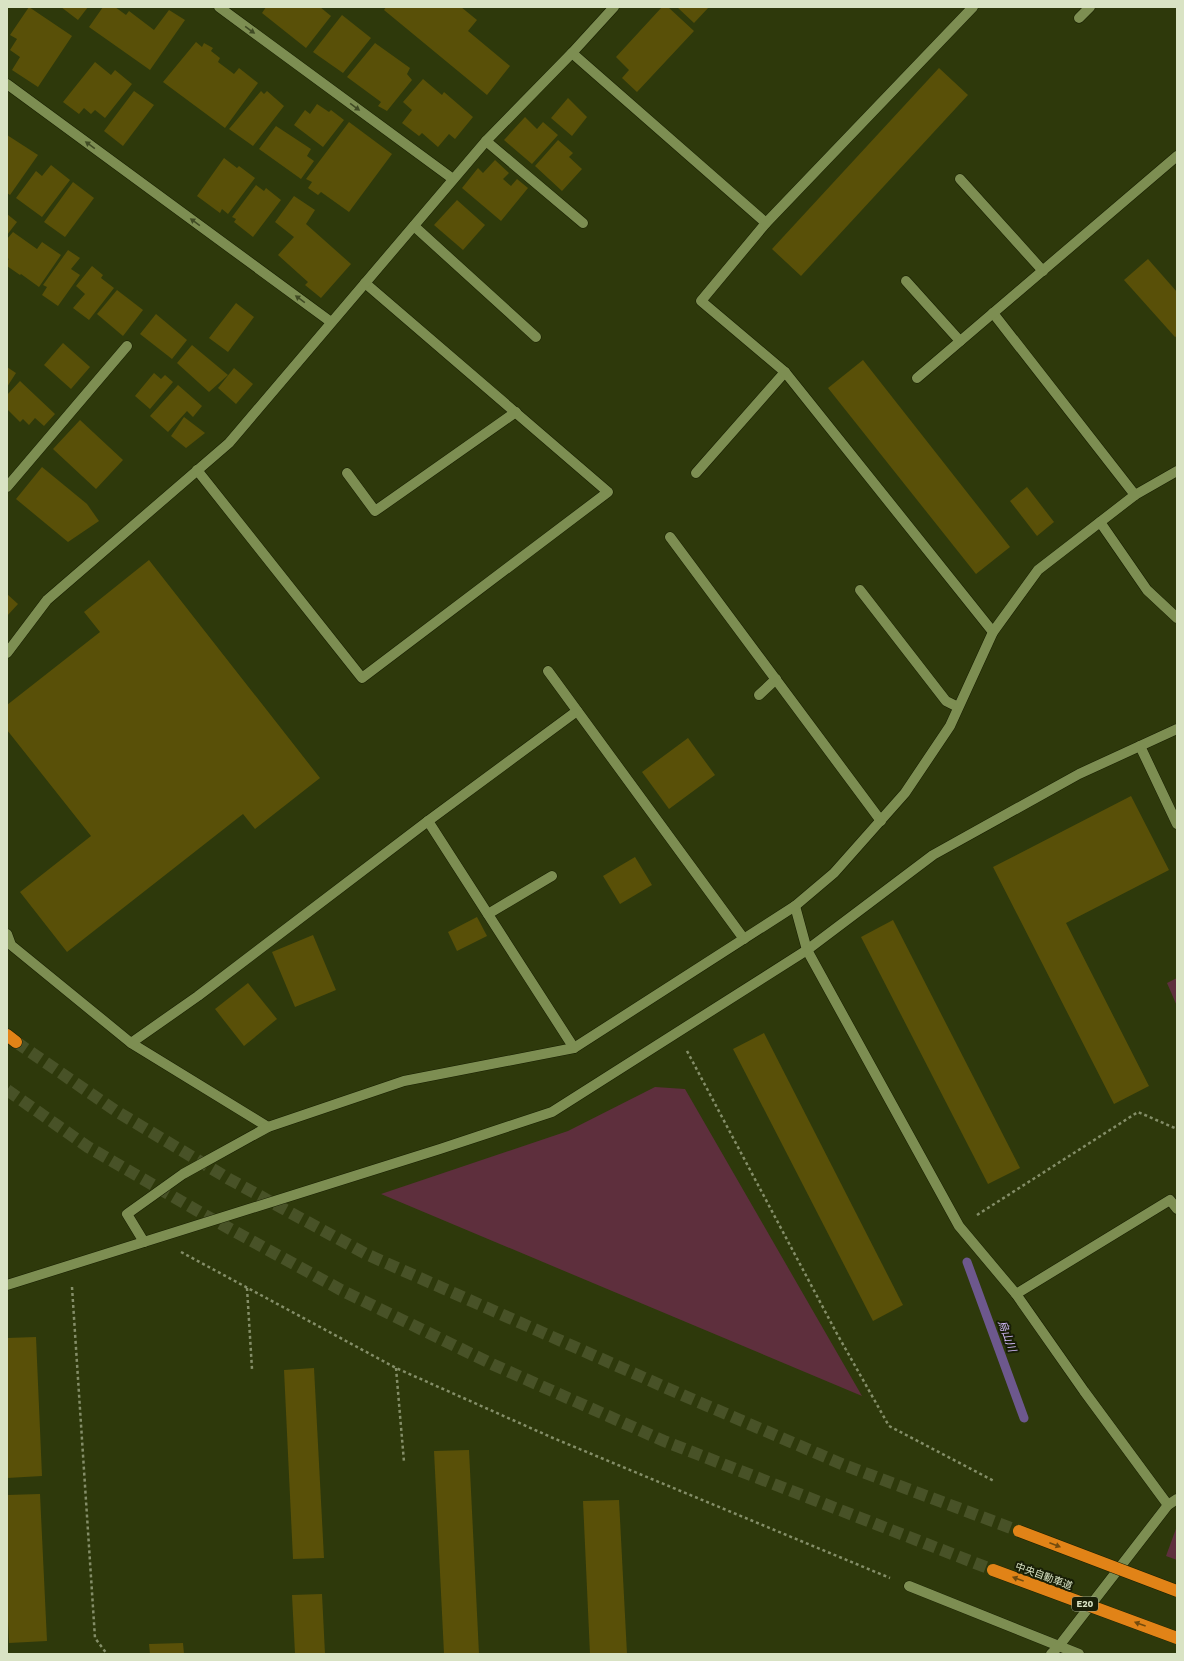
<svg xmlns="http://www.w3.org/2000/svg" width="1184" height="1661" font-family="'Work Sans','Noto Sans JP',sans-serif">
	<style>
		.green { fill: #5e2f3d }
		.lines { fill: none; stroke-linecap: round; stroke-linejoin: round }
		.stream { stroke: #6d588d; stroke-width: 9 }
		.building { fill: #595008 }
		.motorway-tunnel { stroke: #485227; stroke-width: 12; stroke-dasharray: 12 6; stroke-linecap: butt }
		.service-casing { stroke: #181f01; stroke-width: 11 }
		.minor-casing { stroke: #181f01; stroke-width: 11 }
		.motorway-casing { stroke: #181f01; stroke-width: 13 }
		.path { stroke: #848e68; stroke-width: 2.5; stroke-dasharray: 3 3; stroke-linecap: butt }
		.service { stroke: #7d8e52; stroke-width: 10 }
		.minor { stroke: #7d8e52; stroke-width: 10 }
		.motorway { stroke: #e18317; stroke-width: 12 }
		.motorway-bridge-casing { stroke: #181f01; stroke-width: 13; stroke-linecap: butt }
		.motorway-bridge { stroke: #e18317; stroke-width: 12 }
		.oneway { fill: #404b24 }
		.oneway2 { fill: #724b0e }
		.labels { text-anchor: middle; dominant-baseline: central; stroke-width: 4; stroke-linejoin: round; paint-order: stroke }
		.shield { fill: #181e06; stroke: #9fa88b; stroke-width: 1 }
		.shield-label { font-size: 9px; font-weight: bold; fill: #d9e3c4 }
		.street-label { font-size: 10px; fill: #d9e3c4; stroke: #181e06 }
		.water-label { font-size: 11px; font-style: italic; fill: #d3bbfb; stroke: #181e06 }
	</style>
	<rect width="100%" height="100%" fill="#2e390b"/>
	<g class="green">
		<polygon points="1177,978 1177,1006 1167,983"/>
		<polygon points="655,1087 685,1089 862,1396 381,1194 568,1131"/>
		<polygon points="1177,1526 1177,1560 1166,1556"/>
	</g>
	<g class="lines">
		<polyline class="stream" points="967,1262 1024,1418"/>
	</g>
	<g class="building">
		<polygon points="29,7 72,36 38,87 12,70 20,57 10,50 17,39 10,35"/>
		<polygon points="61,7 88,7 78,20"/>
		<polygon points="103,7 115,7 126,15 129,11 154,30 169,10 185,20 150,70 89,27"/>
		<polygon points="266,7 320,7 331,16 306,48 262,13"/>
		<polygon points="386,7 461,7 477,20 468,31 510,66 487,95 384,10"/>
		<polygon points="662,7 668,7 694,31 637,92 622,78 629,70 616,57"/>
		<polygon points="677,7 709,7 694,23"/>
		<polygon points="342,15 371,38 343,73 313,52"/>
		<polygon points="196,42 202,47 204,43 213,48 211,51 220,58 218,62 234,74 239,68 258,83 225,128 163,82"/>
		<polygon points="375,43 410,68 407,74 412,80 387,111 378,106 381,102 347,77"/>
		<polygon points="95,62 111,75 115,70 132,84 105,118 95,110 91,114 84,108 79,114 63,102"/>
		<polygon points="939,68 968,95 801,276 772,249"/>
		<polygon points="423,79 442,95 444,92 473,117 455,139 449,134 438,147 422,133 419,136 402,123 412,110 403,102"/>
		<polygon points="134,91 154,105 123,146 104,131"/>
		<polygon points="261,91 264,94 267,91 284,106 253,146 229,129"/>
		<polygon points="568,98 587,117 572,136 551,118"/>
		<polygon points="317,104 329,112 331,110 344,120 323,147 294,125 305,110 310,114"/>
		<polygon points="525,117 537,129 543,122 558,135 532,164 504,140"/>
		<polygon points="349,122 392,154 349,212 321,192 318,195 308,188 312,182 306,179"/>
		<polygon points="276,126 311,149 307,156 314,161 301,179 259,149"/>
		<polygon points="7,135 38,155 10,195 7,193"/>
		<polygon points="558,140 573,153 569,157 582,169 562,191 535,166"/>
		<polygon points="224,158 237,168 239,166 255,178 228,214 222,209 220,213 197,196"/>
		<polygon points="495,160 509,173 503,179 511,186 517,179 528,188 501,221 462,188 478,168 483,173"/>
		<polygon points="51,165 70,180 42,217 16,198 36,171 42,176"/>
		<polygon points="73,182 94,198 65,237 44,222"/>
		<polygon points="256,185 264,191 266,188 281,200 253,237 234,222 236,219 232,217"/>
		<polygon points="294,196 315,210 306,224 351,264 321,298 305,285 308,282 278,255 294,237 275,222"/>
		<polygon points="457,200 485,225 463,250 434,225"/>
		<polygon points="7,214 17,222 7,235"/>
		<polygon points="13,232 37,249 42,242 61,255 39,287 21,274 20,275 7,266 7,261 9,259 7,258 7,239"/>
		<polygon points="68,250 80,258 71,269 80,275 58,306 42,295 47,287 43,285"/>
		<polygon points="1148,259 1177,292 1177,336 1175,337 1124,280"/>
		<polygon points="92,266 103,275 101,278 114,288 89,320 73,308 85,294 76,286"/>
		<polygon points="117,290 143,310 123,336 97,314"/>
		<polygon points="236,303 254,317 228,352 209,338"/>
		<polygon points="156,314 187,340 172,359 140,334"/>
		<polygon points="63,343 90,367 71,389 44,365"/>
		<polygon points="192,345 228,375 209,392 177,363"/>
		<polygon points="863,360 1010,547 976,574 828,388"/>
		<polygon points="7,367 16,373 7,387"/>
		<polygon points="234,368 253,384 236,404 218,388"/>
		<polygon points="154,373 161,379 165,375 173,382 150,409 135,396"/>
		<polygon points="20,381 55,414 44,426 35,418 29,425 23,419 20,422 7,409 7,395"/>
		<polygon points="178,385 202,406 193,417 187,411 168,432 150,416"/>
		<polygon points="184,417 205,433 186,448 171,436"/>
		<polygon points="80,420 123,460 96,489 53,449"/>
		<polygon points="42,467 87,504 99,521 68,542 16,499"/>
		<polygon points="1027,487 1054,522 1037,536 1010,501"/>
		<polygon points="149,560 320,778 255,829 243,814 67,952 20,892 91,836 7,730 7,705 100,632 84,612"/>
		<polygon points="7,594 18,604 7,616"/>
		<polygon points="688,738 715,775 669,809 642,772"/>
		<polygon points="1131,796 1169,870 1066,923 1149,1086 1114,1104 993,867"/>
		<polygon points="635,857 652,885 620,904 603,876"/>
		<polygon points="477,917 487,936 457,951 448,932"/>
		<polygon points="893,920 1020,1168 988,1184 861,937"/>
		<polygon points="313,935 336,990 295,1007 272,952"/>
		<polygon points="248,983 277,1019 244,1046 215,1009"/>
		<polygon points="764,1033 903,1305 873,1321 733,1049"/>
		<polygon points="36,1337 42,1476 7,1478 7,1338"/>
		<polygon points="314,1368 324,1558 293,1559 284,1370"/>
		<polygon points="469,1450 479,1654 444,1654 434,1451"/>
		<polygon points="40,1494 47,1641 9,1643 7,1601 7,1495"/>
		<polygon points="619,1500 627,1654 590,1654 583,1501"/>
		<polygon points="322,1594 325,1654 295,1654 292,1595"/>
		<polygon points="183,1643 184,1654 150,1654 149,1644"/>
	</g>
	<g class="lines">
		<g class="motorway-tunnel">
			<polyline points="16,1042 116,1111 229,1179 366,1254 687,1397 844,1465 1019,1531"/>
			<polyline points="7,1090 88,1147 203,1214 341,1290 494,1365 664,1441 993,1570"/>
		</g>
		<g class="service-casing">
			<g id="service">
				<polyline points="486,141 583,223"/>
				<polyline points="960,179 1043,271"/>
				<polyline points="414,226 536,337"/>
				<polyline points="906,281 960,341"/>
				<polyline points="993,313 1135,495"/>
				<polyline points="917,378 1177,156"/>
				<polyline points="696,473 785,372"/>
				<polyline points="7,487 127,346"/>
				<polyline points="1100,522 1147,590 1177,618"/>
				<polyline points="860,590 946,701 958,707"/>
				<polyline points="759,695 776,679"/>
				<polyline points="1140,746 1177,824"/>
				<polyline points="428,821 574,1048"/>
				<polyline points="488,914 552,876"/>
				<polyline points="1016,1294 1170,1200 1177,1209"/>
			</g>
		</g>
		<g class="minor-casing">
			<g id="minor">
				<polyline points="219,7 453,179"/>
				<polyline points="973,7 766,223 701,301 785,372 993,632"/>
				<polyline points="1079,18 1090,7"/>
				<polyline points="572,53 766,223"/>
				<polyline points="7,84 331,322"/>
				<polyline points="197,470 362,678 608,492 365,283"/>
				<polyline points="347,473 375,511 516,412"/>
				<polyline points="670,537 881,821"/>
				<polyline points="7,653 47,600 229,443 486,141 572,53 614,7"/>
				<polyline points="548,671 744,939"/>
				<polyline points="795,906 807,950 959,1226 1016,1294 1084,1391 1168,1505"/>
				<polyline points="7,934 11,945 131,1043 268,1127"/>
				<polyline points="131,1043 198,996 428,821 577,711"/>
				<polyline points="144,1242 127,1214 183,1174 268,1127 404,1081 574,1048 795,906 834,873 905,793 950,726 993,632 1038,570 1135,495 1177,471"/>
				<polyline points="7,1285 440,1149 552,1112 807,950 933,855 1079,774 1177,729"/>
				<polyline points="909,1586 1079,1654"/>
				<polyline points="1051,1654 1059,1646 1168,1505 1177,1499"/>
			</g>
		</g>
		<g class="motorway-casing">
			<polyline id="motorway" points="7,1035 16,1042"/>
		</g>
		<g class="path">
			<polyline points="687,1051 836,1332 889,1426 994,1481"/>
			<polyline points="977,1215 1138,1112 1177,1129"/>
			<polyline points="181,1252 396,1368 553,1438 890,1578"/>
			<polyline points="72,1287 95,1638 107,1654"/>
			<polyline points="247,1288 252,1369"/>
			<polyline points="396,1368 404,1462"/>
		</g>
		<use href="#service" class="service"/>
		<use href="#minor" class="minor"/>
		<use href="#motorway" class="motorway"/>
		<g class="motorway-bridge-casing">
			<g id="motorway-bridge">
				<polyline points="1019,1531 1177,1591"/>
				<polyline points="993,1570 1177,1638"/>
			</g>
		</g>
		<use href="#motorway-bridge" class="motorway-bridge"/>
	</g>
	<defs><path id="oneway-solid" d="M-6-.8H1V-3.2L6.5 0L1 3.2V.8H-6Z"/></defs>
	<g class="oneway">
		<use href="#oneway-solid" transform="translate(250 30) rotate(36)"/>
		<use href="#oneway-solid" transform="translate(355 107) rotate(36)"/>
		<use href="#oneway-solid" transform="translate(90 145) rotate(-144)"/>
		<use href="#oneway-solid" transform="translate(195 222) rotate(-144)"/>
		<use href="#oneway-solid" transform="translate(300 299) rotate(-144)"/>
	</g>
	<g class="oneway2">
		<use href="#oneway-solid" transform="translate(1055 1545) rotate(21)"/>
		<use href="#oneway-solid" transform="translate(1018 1579) rotate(-160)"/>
		<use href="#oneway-solid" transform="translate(1140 1624) rotate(-160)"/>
	</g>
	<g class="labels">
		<rect class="shield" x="1072" y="1597" width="26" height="14" rx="3"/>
		<g class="shield-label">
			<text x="1085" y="1604">E20</text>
		</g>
		<g class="street-label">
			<text transform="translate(1044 1576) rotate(20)">中央自動車道</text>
		</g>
		<g class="water-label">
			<text transform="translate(1007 1336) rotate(70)">烏山川</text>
		</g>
	</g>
	<rect width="1184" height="1661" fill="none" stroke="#d9e3c4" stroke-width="16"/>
</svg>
